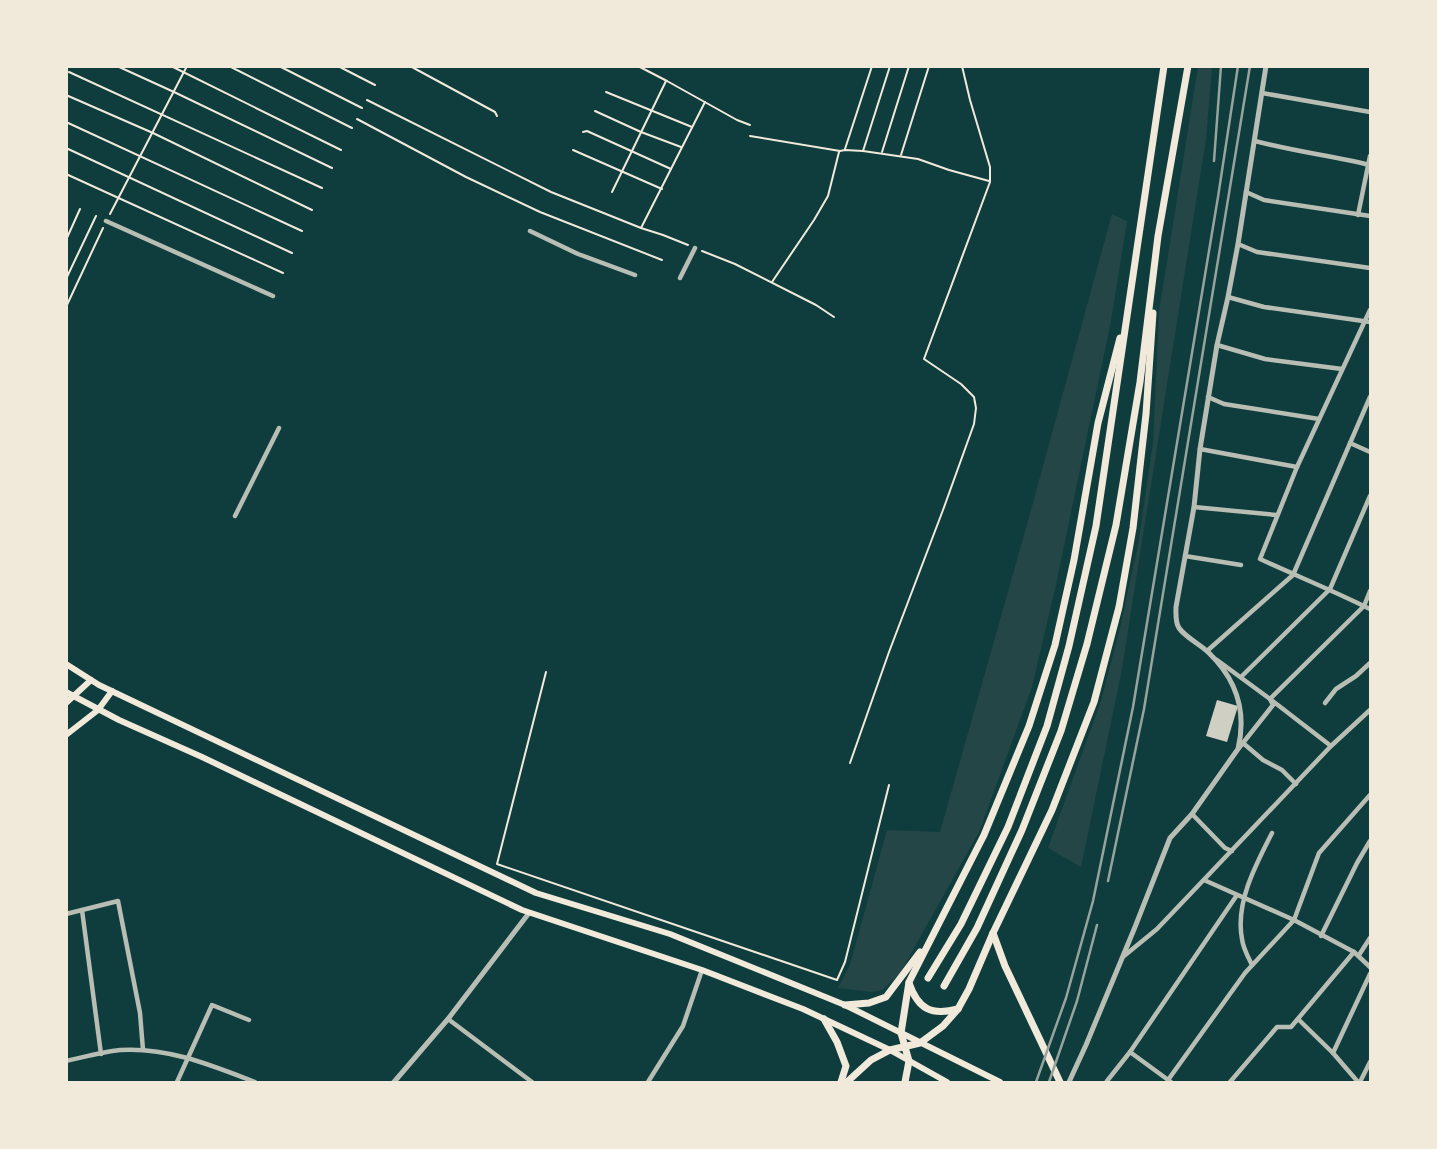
<svg xmlns="http://www.w3.org/2000/svg" width="1437" height="1149" font-family="'Space Grotesk',sans-serif">
	<style>
		.green { fill: #244646 }
		.building { fill: #cfcfc3 }
		.lines { fill: none; stroke-linecap: round; stroke-linejoin: round }
		.path { stroke: #f1e9da; stroke-width: 2 }
		.minor { stroke: #b8beb3; stroke-width: 4.5 }
		.tertiary { stroke: #b8beb3; stroke-width: 5 }
		.secondary { stroke: #f1e9da; stroke-width: 6 }
		.primary { stroke: #f1e9da; stroke-width: 6 }
		.trunk { stroke: #f1e9da; stroke-width: 7 }
		.rail { stroke: #97a49c; stroke-width: 2.5 }
	</style>
	<rect width="100%" height="100%" fill="#0f3d3e"/>
	<g class="green">
		<polygon points="1198,67 1212,67 1206,139 1121,674 1081,867 1048,848 1101,701 1120,628 1138,545 1153,443 1159,312"/>
		<polygon points="1112,214 1127,221 1111,321 1055,589 1032,687 979,832 899,975 882,990 872,992 838,988 850,965 887,830 940,832 1028,521"/>
	</g>
	<polygon class="building" points="1217,700 1238,706 1227,742 1206,736"/>
	<g class="lines">
		<g class="path">
			<polyline points="117,66 174,92 332,168"/>
			<polyline points="171,66 341,150"/>
			<polyline points="229,66 352,128"/>
			<polyline points="279,66 362,108"/>
			<polyline points="338,66 375,85"/>
			<polyline points="410,66 495,112 497,116"/>
			<polyline points="638,66 667,81 737,120 750,125"/>
			<polyline points="69,72 322,188"/>
			<polyline points="606,92 692,127"/>
			<polyline points="66,95 153,133 312,210"/>
			<polyline points="367,100 551,192 641,228 663,235 688,245"/>
			<polyline points="595,111 641,132 681,147"/>
			<polyline points="357,119 466,177 540,212 662,260"/>
			<polyline points="66,122 302,231"/>
			<polyline points="583,132 587,131 671,169"/>
			<polyline points="750,136 840,151 845,150 863,151 918,159 949,170 989,181"/>
			<polyline points="66,148 292,253"/>
			<polyline points="845,149 872,66"/>
			<polyline points="573,150 662,189"/>
			<polyline points="863,151 890,66"/>
			<polyline points="882,152 909,66"/>
			<polyline points="901,155 929,66"/>
			<polyline points="66,174 283,273"/>
			<polyline points="612,192 666,81"/>
			<polyline points="110,214 187,66"/>
			<polyline points="641,228 705,102"/>
			<polyline points="66,240 80,209"/>
			<polyline points="702,251 735,264 816,305 834,317"/>
			<polyline points="66,279 96,216"/>
			<polyline points="772,282 814,220 828,196 839,152"/>
			<polyline points="66,307 103,228"/>
			<polyline points="66,527 67,527"/>
			<polyline points="546,672 497,864 837,980 845,962 889,785"/>
			<polyline points="850,763 889,652 943,510 974,424 976,408 974,397 961,384 924,359 990,182 990,167 970,100 962,66"/>
		</g>
		<g class="minor">
			<polyline points="1262,93 1370,112"/>
			<path d="M1255 141C1293 151 1332 156 1370 165"/>
			<polyline points="1246,192 1264,200 1370,216"/>
			<polyline points="1358,215 1370,156"/>
			<polyline points="106,221 273,296"/>
			<polyline points="530,231 578,254 635,275"/>
			<polyline points="1238,244 1257,252 1370,268"/>
			<polyline points="680,278 695,248"/>
			<polyline points="1228,297 1264,307 1370,322"/>
			<path d="M1370 310 1297 467 1260 559C1297 576 1334 591 1370 609"/>
			<polyline points="1217,345 1265,359 1342,369"/>
			<polyline points="1208,397 1224,404 1319,419"/>
			<polyline points="1350,443 1370,452"/>
			<polyline points="1200,449 1297,467"/>
			<polyline points="1194,507 1276,515"/>
			<polyline points="235,516 279,428"/>
			<polyline points="1185,556 1241,565"/>
			<polyline points="1207,651 1293,575 1370,397"/>
			<polyline points="1217,660 1270,699 1273,705 1239,748"/>
			<polyline points="1241,677 1330,589 1370,496"/>
			<polyline points="1325,703 1336,689 1356,676 1370,663"/>
			<polyline points="1243,743 1263,760 1282,770 1296,784"/>
			<polyline points="1331,746 1270,699 1364,606 1370,591"/>
			<polyline points="1192,814 1225,848 1232,851"/>
			<polyline points="1204,880 1294,920 1354,952 1370,967"/>
			<polyline points="82,910 101,1054"/>
			<polyline points="66,914 118,901 140,1013 143,1050"/>
			<polyline points="1321,936 1357,863 1370,841"/>
			<polyline points="1359,955 1370,938"/>
			<polyline points="1124,956 1157,929 1331,746 1370,710"/>
			<path d="M1252 965C1248 957 1243 948 1242 939 1235 903 1256 864 1272 833"/>
			<polyline points="448,1019 532,1082"/>
			<polyline points="1298,1019 1333,1053 1358,1082"/>
			<polyline points="1130,1052 1171,1082"/>
			<polyline points="1333,1053 1370,974"/>
			<path d="M66 1061C84 1057 102 1052 120 1050 168 1047 211 1065 255 1082"/>
			<polyline points="1168,1080 1245,973 1294,920 1319,853 1370,795"/>
			<polyline points="1107,1081 1130,1052 1237,895"/>
			<polyline points="177,1082 212,1005 249,1020"/>
			<polyline points="648,1082 683,1026 702,970"/>
			<polyline points="1230,1082 1277,1027 1291,1027 1354,952"/>
			<polyline points="1360,1082 1370,1062"/>
		</g>
		<g class="tertiary">
			<polyline points="394,1082 448,1019 529,913"/>
			<path d="M1069 1082 1086 1045 1135 927 1170 838 1192 814 1238 749C1247 711 1237 680 1209 653 1201 645 1185 637 1179 628 1175 622 1176 613 1176 607L1194 507 1200 449 1217 345 1228 297 1238 244 1266 66"/>
		</g>
		<g class="secondary">
			<polyline points="66,703 91,680"/>
			<polyline points="66,735 98,710 112,691"/>
		</g>
		<g class="primary">
			<polyline points="66,664 99,685 536,893 670,934 845,1005 1000,1082"/>
			<polyline points="66,692 119,720 202,757 522,910 702,970 803,1009 890,1050 947,1082"/>
		</g>
		<g class="trunk">
			<polyline points="993,933 1005,966 1060,1082"/>
			<polyline points="928,978 961,924 1008,827 1047,726 1069,646 1096,526 1164,66"/>
			<path d="M909 983C918 1009 931 1016 958 1009"/>
			<polyline points="944,986 977,928 1022,830 1061,731 1087,644 1116,525 1140,382 1158,236 1188,66"/>
			<polyline points="845,1005 869,1003 886,997 920,952"/>
			<polyline points="824,1019 837,1042 846,1066 841,1082"/>
			<polyline points="847,1082 871,1060 890,1050 920,1043 943,1026 958,1009 969,989 993,933 1052,810 1094,702 1119,607 1133,528 1146,414 1153,313"/>
			<polyline points="905,1082 909,1061 901,1033 909,982 984,835 1029,726 1055,645 1074,560 1098,423 1120,338"/>
		</g>
		<g class="rail">
			<polyline points="1214,161 1221,66"/>
			<polyline points="1108,881 1144,709 1250,66"/>
			<polyline points="1036,1082 1066,998 1093,901 1133,707 1218,197 1238,66"/>
			<polyline points="1049,1082 1077,1001 1097,925"/>
		</g>
	</g>
	<rect width="1437" height="1149" fill="none" stroke="#f1e9da" stroke-width="136"/>
</svg>
